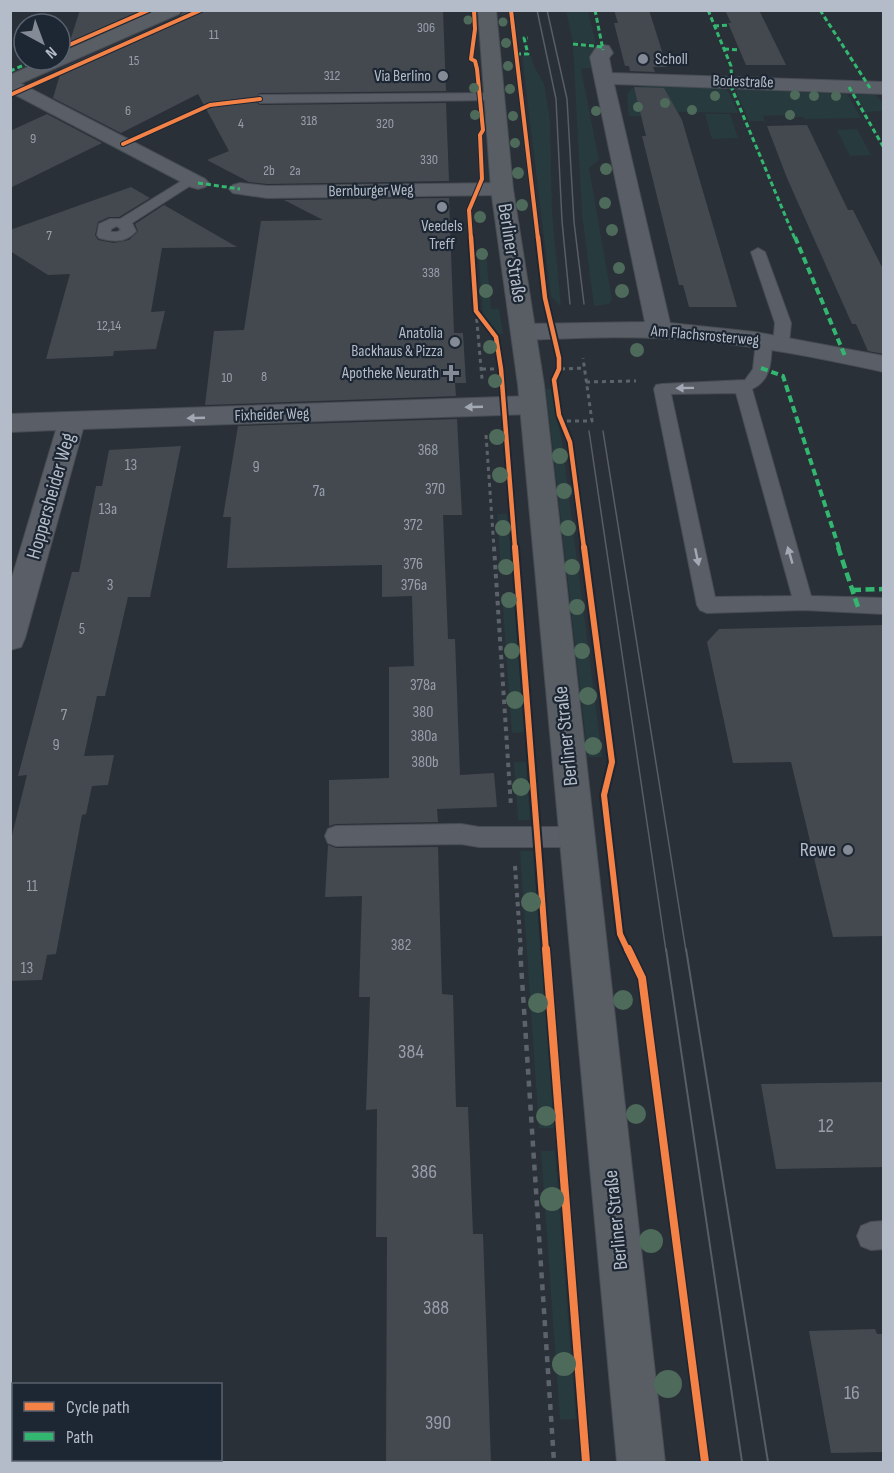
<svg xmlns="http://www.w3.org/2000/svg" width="894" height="1473" font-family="'Sofia Sans Condensed',sans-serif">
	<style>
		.green { fill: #273a3e }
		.building { fill: #444950 }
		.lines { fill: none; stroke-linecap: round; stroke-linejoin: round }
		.lane-casing { stroke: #484c53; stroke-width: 2 }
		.street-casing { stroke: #484c53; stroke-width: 2 }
		.secondary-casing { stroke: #484c53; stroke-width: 2 }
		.path-far2 { stroke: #5d636a; stroke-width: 3; stroke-dasharray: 4 4; stroke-linecap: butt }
		.path-far1 { stroke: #5d636a; stroke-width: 4; stroke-dasharray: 4.5 4.5; stroke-linecap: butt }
		.path { stroke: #5d636a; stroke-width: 4.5; stroke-dasharray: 6 6; stroke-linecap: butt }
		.lane { fill: #5a5e66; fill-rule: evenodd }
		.street { fill: #5a5e66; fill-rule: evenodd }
		.secondary { fill: #595d64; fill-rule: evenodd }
		.tram-far1 { stroke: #595d64; stroke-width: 1.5 }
		.tram { stroke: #595d64; stroke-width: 2 }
		.quiet-far2 { stroke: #33b770; stroke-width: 3; stroke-dasharray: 5 3; stroke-linecap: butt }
		.quiet-far1 { stroke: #33b770; stroke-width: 4; stroke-dasharray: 7 4; stroke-linecap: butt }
		.quiet { stroke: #33b770; stroke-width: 4.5; stroke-dasharray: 9 4.5; stroke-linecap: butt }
		.cycleway-far3-casing { stroke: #1d2633; stroke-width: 6 }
		.cycleway-far2-casing { stroke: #1d2633; stroke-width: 8 }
		.cycleway-far1-casing { stroke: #1d2633; stroke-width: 10 }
		.cycleway-casing { stroke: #1d2633; stroke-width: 11 }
		.cycleway-far3 { stroke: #f48246; stroke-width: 4 }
		.cycleway-far2 { stroke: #f48246; stroke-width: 4.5 }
		.cycleway-far1 { stroke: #f48246; stroke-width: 6 }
		.cycleway { stroke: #f48246; stroke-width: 8 }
		.tree { fill: #4e6a5a }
		.oneway { fill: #a2a9b5 }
		.poi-dot { fill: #848b96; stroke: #1d2633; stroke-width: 2 }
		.labels { text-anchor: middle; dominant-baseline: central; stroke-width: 4.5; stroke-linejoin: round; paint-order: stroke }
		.far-number-label { font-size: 14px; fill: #989fab }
		.far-poi-label { font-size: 16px; fill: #b4bcc9; stroke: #1d2633; text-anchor: end }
		.far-street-label { font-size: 16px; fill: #b4bcc9; stroke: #1d2633 }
		.number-label { font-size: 16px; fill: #989fab }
		.street-label { font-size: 20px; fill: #b4bcc9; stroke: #1d2633 }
		.poi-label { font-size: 20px; fill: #b4bcc9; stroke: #1d2633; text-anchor: end }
		.near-number-label { font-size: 20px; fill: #989fab }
	</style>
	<rect width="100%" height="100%" fill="#2a3038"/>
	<g class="green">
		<polygon points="566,11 588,11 596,44 573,42"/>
		<polygon points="573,46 597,48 597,51 589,57 591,68 581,69 599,160 589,168 612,300 609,304 594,306 582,214"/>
		<polygon points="522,56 531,56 533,64 544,84 550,121 552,212 561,307 551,296"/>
		<polygon points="645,85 724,88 730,94 738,113 641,111 641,116 629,116 627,94 631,89"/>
		<polygon points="737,89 847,94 861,118 805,119 804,117 788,117 786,115 763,116 765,121 749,121 737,94"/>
		<polygon points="855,94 875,95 883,103 883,111 865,112"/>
		<polygon points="705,114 730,114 738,138 712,139"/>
		<polygon points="857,129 871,155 850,156 837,130"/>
		<polygon points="478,250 486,250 491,309 499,309 503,334 497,334 483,315"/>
		<polygon points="546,389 551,389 562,442 602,757 588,757"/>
		<polygon points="497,514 507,514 512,571 501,572"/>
		<polygon points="502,595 514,595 524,732 512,733"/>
		<polygon points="514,762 526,762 530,820 518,820"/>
		<polygon points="520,851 533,851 554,1128 539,1128"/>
		<polygon points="541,1151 555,1151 576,1419 560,1420"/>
	</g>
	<g class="building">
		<polygon points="80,10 150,10 68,47"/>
		<polygon points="183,10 443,10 446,91 260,93 252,100 260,105 446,103 449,181 267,184 249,182 207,160 229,151 198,94 121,133 53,98 62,68 180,16"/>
		<polygon points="614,10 649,10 667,67 653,67 655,72 630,71 629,66 625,66 614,23 618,23"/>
		<polygon points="725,10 759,10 786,65 746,65 728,23 731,23"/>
		<polygon points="634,87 664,88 682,120 737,307 689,307 683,285 679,285 642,136 646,136"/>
		<polygon points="47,114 102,143 10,188 10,131"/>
		<polygon points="807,125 848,210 853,210 884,271 884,354 868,351 856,324 852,324 787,178 767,126"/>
		<polygon points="131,187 150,198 119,217 109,217 98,222 95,235 98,240 114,243 129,240 138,231 135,224 164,205 237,247 162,248 151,312 165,311 156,349 114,351 113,356 46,359 70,274 48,275 10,251 10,230"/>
		<polygon points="449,198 454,333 463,333 466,383 455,383 456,396 205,405 214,331 244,330 261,221 323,220 284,200"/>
		<polygon points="457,419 462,515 443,515 448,639 455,639 460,775 494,773 497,807 437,809 438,822 336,824 329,826 329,780 389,778 389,667 414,666 412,596 382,597 382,565 227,568 231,517 223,517 238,426"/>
		<polygon points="181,446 150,597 128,597 105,696 97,696 84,756 114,755 108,785 92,786 86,814 82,815 56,954 47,955 42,980 10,981 10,843 27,775 18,776 72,572 79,572 96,486 102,486 109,450"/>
		<polygon points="884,625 884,936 833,937 791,762 733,763 707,642 719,629"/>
		<polygon points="328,845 336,848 438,847 442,994 453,995 456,1107 468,1107 473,1234 483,1234 491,1462 386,1462 387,1237 376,1237 377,1109 366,1110 370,997 359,997 362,896 325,897"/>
		<polygon points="884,1082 884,1167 776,1169 761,1084"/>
		<polygon points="875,1329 877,1334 884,1334 884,1452 831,1453 809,1331"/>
	</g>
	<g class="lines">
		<g class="lane-casing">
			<g id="lane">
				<polygon points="495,93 499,94 499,100 260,103 254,99 260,95"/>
				<path d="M191 175 198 179 196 182 132 223 136 231C126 243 113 242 99 238L97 235 99 224 110 219H120ZM117 226 121 230 117 232H111V229Z"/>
				<polygon points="758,248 765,252 791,323 789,344 781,349 773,344 775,323 751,252"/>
				<path d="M764 336 772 341C771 360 772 380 752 389L811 596 884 598V614L804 610 707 613 700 610 697 605 654 389 656 385 662 384 745 380 753 369 756 341ZM736 393 792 596 715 597 671 394Z"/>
				<polygon points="461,824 479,827 576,827 584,830 587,837 584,844 576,847 479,847 461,844 336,846 328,843 325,836 328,829 336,826"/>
				<polygon points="884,1221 884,1249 871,1250 861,1246 857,1236 861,1226 871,1222"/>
			</g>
		</g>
		<g class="street-casing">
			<g id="street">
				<path d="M603 45 609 46 613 53 609 58 612 73 884 82V94L614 84 670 323 755 332 884 356V372C819 358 755 345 689 340 634 335 579 338 524 340L515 337 512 332 515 327 524 324 645 322 590 57 597 46Z"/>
				<polygon points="10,78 205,179 209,183 205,187 198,189 191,187 10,92"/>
				<polygon points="240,183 267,186 502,183 509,185 513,189 509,193 502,195 267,198 233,193 229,189 233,185"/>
				<polygon points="533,396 542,399 546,405 542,411 533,414 83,429 25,638 21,647 10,650 10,584 56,430 10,432 10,414"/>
			</g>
		</g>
		<g class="secondary-casing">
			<g id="secondary">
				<polygon points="157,10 181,10 179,14 10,88 10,75 44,60 60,60 60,53"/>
				<polygon points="478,10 496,10 513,189 544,385 665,1462 617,1462 518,385 491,189"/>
			</g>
		</g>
		<g class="path-far2">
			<polyline points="476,311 482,379"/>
			<polyline points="482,369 497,369"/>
			<polyline points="561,369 584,368"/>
			<polyline points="586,382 636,381"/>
			<polyline points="567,421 592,421 583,358"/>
			<polyline points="486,435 494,548"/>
		</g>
		<g class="path-far1">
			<polyline points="494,547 511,807"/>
			<polyline points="515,866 521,951"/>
		</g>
		<polyline class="path" points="520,949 554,1462"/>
		<use href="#lane" class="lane"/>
		<use href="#street" class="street"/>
		<use href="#secondary" class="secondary"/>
		<g class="tram-far1">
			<polyline points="537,10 556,99 562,221 570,304"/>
			<polyline points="547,10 567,99 574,222 584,304"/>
			<polyline points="589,431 666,951"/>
			<polyline points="603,431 686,951"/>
		</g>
		<g class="tram">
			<polyline points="666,949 742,1462"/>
			<polyline points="686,949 768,1462"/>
		</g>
		<g class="quiet-far2">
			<polyline points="595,10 603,50"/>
			<polyline points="708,10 731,66 732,89 795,239"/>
			<polyline points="820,10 870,88"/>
			<polyline points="714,26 729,25"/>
			<polyline points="573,44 603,47"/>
			<polyline points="724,49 739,50"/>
			<polyline points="516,54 528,54 524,38 528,38"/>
			<polyline points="10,71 36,60"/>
			<polyline points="849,87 884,148"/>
			<polyline points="198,183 240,189"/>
		</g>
		<g class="quiet-far1">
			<polyline points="795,237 845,356"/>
			<polyline points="761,368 783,376 839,548"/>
		</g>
		<g class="quiet">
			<polyline points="838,547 858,607"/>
			<polyline points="852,590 884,589"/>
		</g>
		<g class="cycleway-far3-casing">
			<g id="cycleway-far3">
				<polyline points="511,10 538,239"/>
				<polyline points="60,49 149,10"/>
				<polyline points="10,95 201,10"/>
				<polyline points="123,144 210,105 260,99"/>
				<polyline points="471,239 469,210 482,179 480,135 483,130 477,69 475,61 471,59 475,29 474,10"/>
			</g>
		</g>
		<g class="cycleway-far2-casing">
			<g id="cycleway-far2">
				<polyline points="471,237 476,311 496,337 501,369 515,548"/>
				<polyline points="538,237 545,298 559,358 559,369 554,380 559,415 570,442 584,548"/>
			</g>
		</g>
		<g class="cycleway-far1-casing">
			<g id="cycleway-far1">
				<polyline points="515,547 546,951"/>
				<polyline points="584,547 612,762 604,795 620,934 628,951"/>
			</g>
		</g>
		<g class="cycleway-casing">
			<g id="cycleway">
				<polyline points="546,949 586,1462"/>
				<polyline points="628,949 642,978 705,1462"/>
			</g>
		</g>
		<use href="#cycleway-far3" class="cycleway-far3"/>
		<use href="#cycleway-far2" class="cycleway-far2"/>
		<use href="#cycleway-far1" class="cycleway-far1"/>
		<use href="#cycleway" class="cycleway"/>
	</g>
	<g class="tree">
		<circle cx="468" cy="20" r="4.5"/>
		<circle cx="503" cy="22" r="4.5"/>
		<circle cx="506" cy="43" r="5"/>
		<circle cx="508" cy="66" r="5"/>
		<circle cx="474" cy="88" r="5"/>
		<circle cx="510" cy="89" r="5"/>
		<circle cx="795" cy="95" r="5"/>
		<circle cx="715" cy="96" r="5"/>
		<circle cx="814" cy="96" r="5"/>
		<circle cx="836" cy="96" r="5"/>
		<circle cx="665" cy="103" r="5"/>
		<circle cx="638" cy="107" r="5"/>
		<circle cx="692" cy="110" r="5"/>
		<circle cx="596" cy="111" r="5"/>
		<circle cx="475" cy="115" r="5"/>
		<circle cx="790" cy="115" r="5"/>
		<circle cx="513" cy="116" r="5"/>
		<circle cx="515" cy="143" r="5"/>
		<circle cx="606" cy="169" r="6"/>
		<circle cx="518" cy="173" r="6"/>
		<circle cx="605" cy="203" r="6"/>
		<circle cx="522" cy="205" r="6"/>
		<circle cx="480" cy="217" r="6"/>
		<circle cx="612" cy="230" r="6"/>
		<circle cx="482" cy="254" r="6"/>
		<circle cx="619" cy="268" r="6"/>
		<circle cx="486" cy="291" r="7"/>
		<circle cx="622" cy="291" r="7"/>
		<circle cx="490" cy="347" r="7"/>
		<circle cx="637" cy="350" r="7"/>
		<circle cx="495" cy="381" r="7"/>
		<circle cx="497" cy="437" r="8"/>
		<circle cx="560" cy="456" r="8"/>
		<circle cx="500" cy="475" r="8"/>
		<circle cx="564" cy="491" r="8"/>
		<circle cx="503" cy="528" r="8"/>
		<circle cx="568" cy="528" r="8"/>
		<circle cx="506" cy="567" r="8"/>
		<circle cx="572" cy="567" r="8"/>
		<circle cx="509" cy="600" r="8"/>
		<circle cx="577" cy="607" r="8"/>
		<circle cx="512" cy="651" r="8"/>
		<circle cx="582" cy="651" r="8"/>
		<circle cx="588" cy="696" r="9"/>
		<circle cx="515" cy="700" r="9"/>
		<circle cx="593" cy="746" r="9"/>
		<circle cx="521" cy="787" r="9"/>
		<circle cx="531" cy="902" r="10"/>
		<circle cx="623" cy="1000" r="10"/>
		<circle cx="538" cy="1003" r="10"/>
		<circle cx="636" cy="1114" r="10"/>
		<circle cx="546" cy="1116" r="10"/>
		<circle cx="552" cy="1199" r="12"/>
		<circle cx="651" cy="1241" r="12"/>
		<circle cx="564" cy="1364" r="12"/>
		<circle cx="668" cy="1384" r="14"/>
	</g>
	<defs><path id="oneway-solid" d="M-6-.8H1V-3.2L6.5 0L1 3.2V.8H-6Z" transform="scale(1.5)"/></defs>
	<g class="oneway">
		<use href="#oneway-solid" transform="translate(685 388) rotate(179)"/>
		<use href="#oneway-solid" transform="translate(474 407) rotate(178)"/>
		<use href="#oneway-solid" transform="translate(196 418) rotate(178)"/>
		<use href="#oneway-solid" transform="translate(790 555) rotate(-106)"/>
		<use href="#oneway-solid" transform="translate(697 557) rotate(78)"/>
	</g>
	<g class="poi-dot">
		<circle cx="643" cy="59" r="6"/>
		<circle cx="443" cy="76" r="6"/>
		<circle cx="442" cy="207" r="6"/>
		<circle cx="455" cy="342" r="6"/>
		<path d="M448 364h6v6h6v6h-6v6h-6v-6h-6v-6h6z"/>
		<circle cx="848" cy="850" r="6"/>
	</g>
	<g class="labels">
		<g class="far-number-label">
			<text x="426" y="27">306</text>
			<text x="214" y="34">11</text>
			<text x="134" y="60">15</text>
			<text x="332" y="75">312</text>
			<text x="128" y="110">6</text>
			<text x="309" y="120">318</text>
			<text x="241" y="123">4</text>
			<text x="385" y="123">320</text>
			<text x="33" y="138">9</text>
			<text x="429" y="159">330</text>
			<text x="269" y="170">2b</text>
			<text x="295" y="170">2a</text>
			<text x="49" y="235">7</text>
			<text x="431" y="272">338</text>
			<text x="109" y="325">12,14</text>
			<text x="264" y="376">8</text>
			<text x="227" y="377">10</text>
		</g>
		<g class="far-poi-label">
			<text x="655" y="59" text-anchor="start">Scholl</text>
			<text x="431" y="76">Via Berlino</text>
			<text x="442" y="226" text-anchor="middle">Veedels<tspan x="442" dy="18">Treff</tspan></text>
			<text x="443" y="333">Anatolia<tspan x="443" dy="18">Backhaus &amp; Pizza</tspan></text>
			<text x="439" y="373">Apotheke Neurath</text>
		</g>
		<g class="far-street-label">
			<text transform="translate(743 82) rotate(2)">Bodestraße</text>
			<text transform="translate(371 191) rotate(-1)">Bernburger Weg</text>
			<text transform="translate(705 336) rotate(5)">Am Flachsrosterweg</text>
			<text transform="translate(272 415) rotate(-2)">Fixheider Weg</text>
		</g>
		<g class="number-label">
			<text x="428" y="450">368</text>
			<text x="131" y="465">13</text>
			<text x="256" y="467">9</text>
			<text x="435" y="489">370</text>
			<text x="319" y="491">7a</text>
			<text x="108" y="509">13a</text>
			<text x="413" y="525">372</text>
			<text x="413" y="564">376</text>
			<text x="110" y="585">3</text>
			<text x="414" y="585">376a</text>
			<text x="82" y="629">5</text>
			<text x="423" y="685">378a</text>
			<text x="423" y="712">380</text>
			<text x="64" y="715">7</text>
			<text x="424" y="736">380a</text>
			<text x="56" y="745">9</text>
			<text x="425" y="762">380b</text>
			<text x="32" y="886">11</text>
			<text x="401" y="945">382</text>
			<text x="27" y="968">13</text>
		</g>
		<g class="street-label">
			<text transform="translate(512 253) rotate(81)">Berliner Straße</text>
			<text transform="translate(51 496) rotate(-74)">Hoppersheider Weg</text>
			<text transform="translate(566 736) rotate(-96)">Berliner Straße</text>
			<text transform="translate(616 1220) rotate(-96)">Berliner Straße</text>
		</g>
		<g class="poi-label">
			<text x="836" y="850">Rewe</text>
		</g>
		<g class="near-number-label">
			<text x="411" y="1052">384</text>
			<text x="826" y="1126">12</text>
			<text x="424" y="1172">386</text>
			<text x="436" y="1308">388</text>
			<text x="852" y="1393">16</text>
			<text x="438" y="1423">390</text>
		</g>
	</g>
	<rect width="894" height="1473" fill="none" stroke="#b4bcc9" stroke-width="24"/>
	<rect x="12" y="1383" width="210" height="78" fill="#1d2633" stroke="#59626f" stroke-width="1.5"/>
	<rect x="24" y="1402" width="30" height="9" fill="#f48246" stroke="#59626f" stroke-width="1.5"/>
	<text x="66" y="1413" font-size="18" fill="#b4bcc9">Cycle path</text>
	<rect x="24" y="1432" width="30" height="9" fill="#33b770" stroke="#59626f" stroke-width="1.5"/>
	<text x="66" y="1443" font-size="18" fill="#b4bcc9">Path</text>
	<g transform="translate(42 42) rotate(139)"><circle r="28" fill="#1d2633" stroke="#59626f" stroke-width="1.5"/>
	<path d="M0-4.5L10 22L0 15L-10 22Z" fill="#848b96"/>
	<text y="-9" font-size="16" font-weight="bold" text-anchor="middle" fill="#b4bcc9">N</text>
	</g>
</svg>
